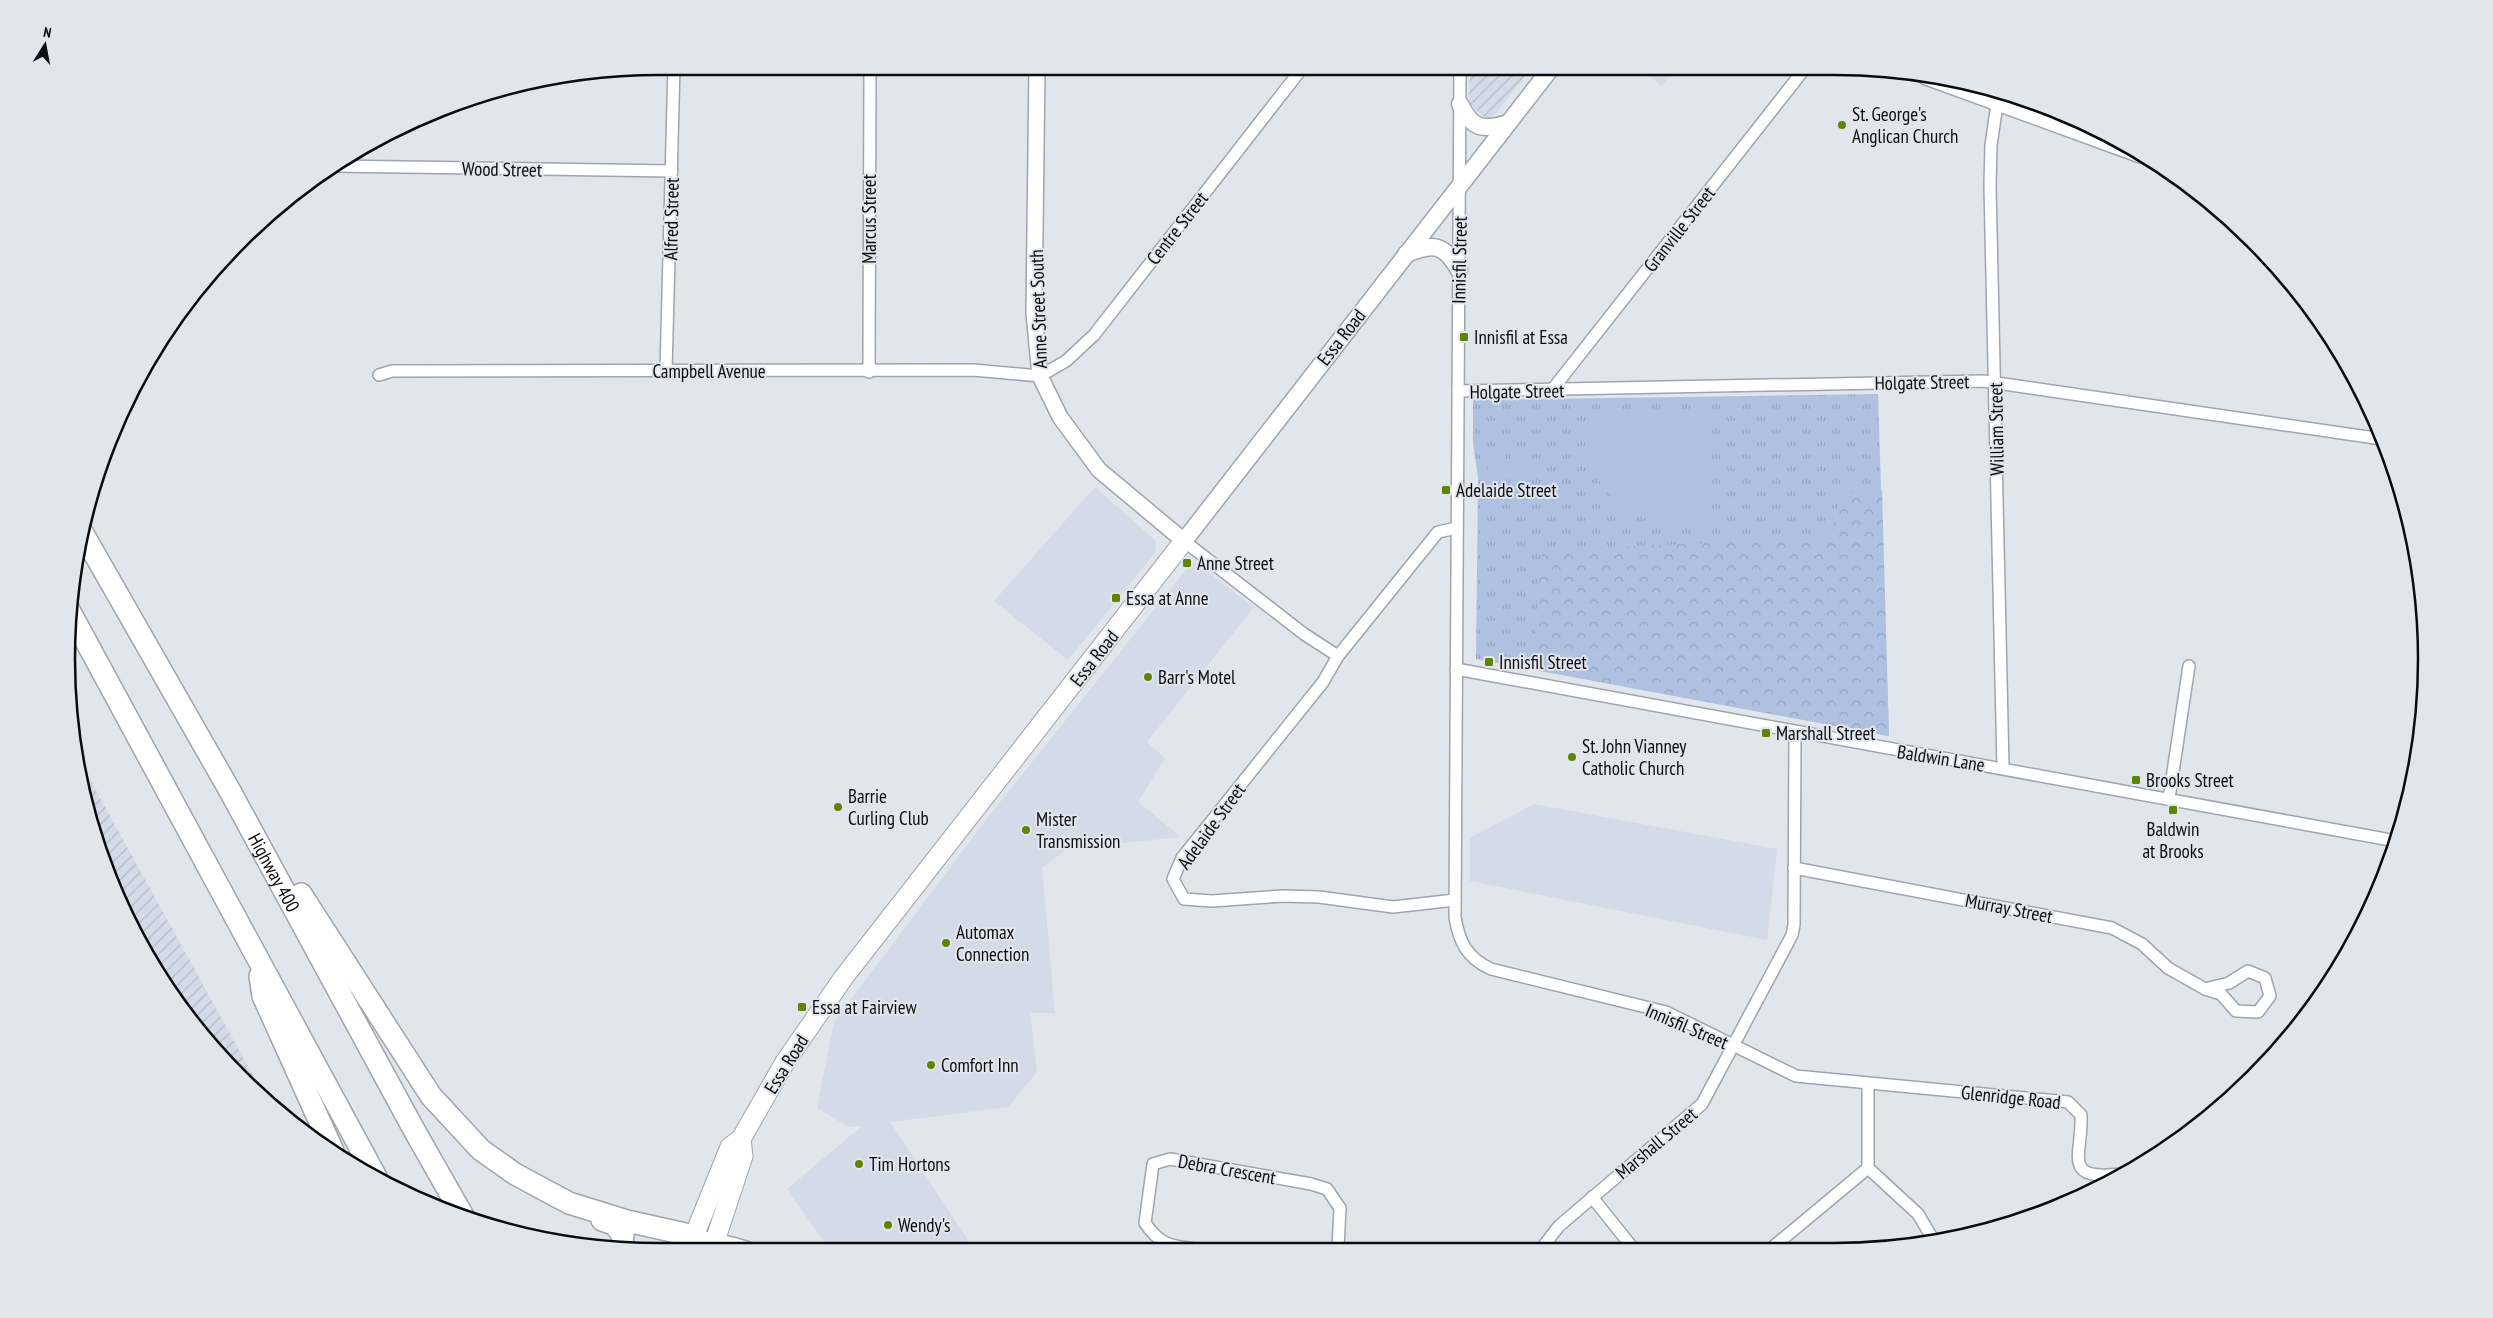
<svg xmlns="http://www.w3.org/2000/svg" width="2493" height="1318" font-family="'PT Sans Narrow',sans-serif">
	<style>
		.built { fill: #d3dbe9 }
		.industrial { fill: url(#industrial-furrows) }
		.grass { fill: url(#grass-tufts) }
		.forest { fill: url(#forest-crowns) }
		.pitch { fill: #afc0e1 }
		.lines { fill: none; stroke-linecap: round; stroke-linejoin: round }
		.minor-casing { stroke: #a0a4ab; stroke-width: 14 }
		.tertiary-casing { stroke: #a0a4ab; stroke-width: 18 }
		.secondary-casing { stroke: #a0a4ab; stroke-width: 19 }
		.primary-casing { stroke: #a0a4ab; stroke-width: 21 }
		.motorway-casing { stroke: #a0a4ab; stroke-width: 24 }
		.minor { stroke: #fff; stroke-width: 11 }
		.tertiary { stroke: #fff; stroke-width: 15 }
		.secondary { stroke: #fff; stroke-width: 16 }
		.primary { stroke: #fff; stroke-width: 19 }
		.motorway { stroke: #fff; stroke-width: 21 }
		.poi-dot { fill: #5f8404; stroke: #e1e5ec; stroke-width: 2 }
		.labels { text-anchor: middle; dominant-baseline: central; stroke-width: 4; stroke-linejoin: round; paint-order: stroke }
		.poi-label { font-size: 19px; fill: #0b0c0e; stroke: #e1e5ec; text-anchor: start }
		.street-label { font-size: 19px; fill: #0b0c0e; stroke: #e1e5ec }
		.rim { fill: none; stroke: #0b0c0e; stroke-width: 2.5 }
	</style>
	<defs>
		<pattern id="industrial-furrows" width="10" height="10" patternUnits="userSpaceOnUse" patternTransform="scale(1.25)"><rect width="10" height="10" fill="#d3dbe9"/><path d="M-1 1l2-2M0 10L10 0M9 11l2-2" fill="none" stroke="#b4bbc7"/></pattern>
		<pattern id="grass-tufts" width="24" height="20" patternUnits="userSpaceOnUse" patternTransform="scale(1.25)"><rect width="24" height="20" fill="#afc0e1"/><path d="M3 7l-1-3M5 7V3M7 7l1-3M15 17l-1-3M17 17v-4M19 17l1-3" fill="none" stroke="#95a4c0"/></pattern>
		<pattern id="forest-crowns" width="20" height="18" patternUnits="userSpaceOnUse" patternTransform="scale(1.25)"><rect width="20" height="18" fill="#afc0e1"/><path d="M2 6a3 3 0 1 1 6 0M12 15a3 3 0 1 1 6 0" fill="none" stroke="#95a4c0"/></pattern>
	</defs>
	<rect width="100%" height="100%" fill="#e1e5ec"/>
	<g class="built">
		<polygon points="1637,67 1676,67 1662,86"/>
		<polygon points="1095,487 1156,541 1155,553 1068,660 994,601"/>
		<polygon points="1193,561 1254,607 1147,742 1165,758 1138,802 1181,837 1067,849 1042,868 1055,1013 1030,1013 1037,1072 1008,1107 890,1122 974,1249 830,1250 787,1189 862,1126 849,1127 817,1108 834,1022 985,821"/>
		<polygon points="1534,804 1777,849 1767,940 1470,881 1470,838"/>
	</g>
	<g class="industrial">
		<polygon points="1470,67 1532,67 1494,116 1486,119 1469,103"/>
		<polygon points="77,756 266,1099 214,1050 166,988 111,886 86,812"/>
	</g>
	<polygon class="grass" points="1878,394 1889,736 1476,659 1478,477 1473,443 1473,400"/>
	<polygon class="forest" points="1882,490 1889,736 1533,669 1542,550 1830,538 1841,493"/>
	<g class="pitch">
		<polygon points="1587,411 1706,412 1709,524 1657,524 1622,508 1596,477 1585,436"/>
		<rect x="1488" y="450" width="18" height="39"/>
		<polygon points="1510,451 1528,451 1529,490 1511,490"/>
	</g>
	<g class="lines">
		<g class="minor-casing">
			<g id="minor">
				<path d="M1460 67 1455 917C1459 942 1467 958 1491 969L1666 1012 1796 1076 2068 1102 2081 1115C2083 1155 2060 1181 2121 1174"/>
				<polyline points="1999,91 1991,145 1990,186 2003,768"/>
				<polyline points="332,166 672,171"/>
				<polyline points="666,371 674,66"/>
				<polyline points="869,372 870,66"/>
				<polyline points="379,375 392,371 973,370 1040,376 1066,361 1094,335 1303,67"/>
				<polyline points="1552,390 1806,67"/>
				<polyline points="1458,391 1983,381 2382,439"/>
				<polyline points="1184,541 1304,634 1338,656"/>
				<polyline points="1456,669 2396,841"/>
				<polyline points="2169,798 2189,666"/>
				<polyline points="1794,868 2112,928 2142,944 2168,968 2205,989 2221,994 2236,1011 2258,1012 2270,996 2265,978 2248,971 2229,983 2205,989"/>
				<polyline points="1455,900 1393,907 1319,897 1282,896 1212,901 1184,899 1173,879 1182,858 1323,682 1338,656 1438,532 1457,528"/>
				<polyline points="1868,1168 1918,1214 1934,1241"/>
				<polyline points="1868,1168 1868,1084"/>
				<polyline points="1592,1197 1632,1247"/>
				<polyline points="1773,1247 1868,1168"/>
				<polyline points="1542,1248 1559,1226 1702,1104 1792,935 1794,925 1795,732"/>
				<path d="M1196 1249C1170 1246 1160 1245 1145 1223L1153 1164 1170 1159 1311 1184 1327 1189 1340 1208 1338 1248"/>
			</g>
		</g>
		<g class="tertiary-casing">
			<g id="tertiary">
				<polyline points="1037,67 1034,313 1040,376 1060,417 1099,470 1184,541"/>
				<path d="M694 1236C712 1242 730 1243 748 1250"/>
			</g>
		</g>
		<g class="secondary-casing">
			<g id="secondary">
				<polyline points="1925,76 2139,154"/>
				<path d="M1460 104C1472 129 1483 131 1508 123"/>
				<path d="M1406 254C1433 243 1444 243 1459 270"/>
				<polyline points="1184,541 1552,67"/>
			</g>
		</g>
		<g class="primary-casing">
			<g id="primary">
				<polyline points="690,1250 694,1236 730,1147 741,1139 785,1062 844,977 1184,541"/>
				<polyline points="712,1250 743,1156 741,1139"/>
			</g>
		</g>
		<g class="motorway-casing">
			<g id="motorway">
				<path id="s1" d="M82 532 230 791 413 1128 463 1216"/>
				<polyline points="69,610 376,1177"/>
				<polyline points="301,894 431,1096 481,1150 515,1174 569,1203 627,1221 694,1236"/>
				<polyline points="260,976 263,996 333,1151"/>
				<polyline points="602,1220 614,1224 623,1235 621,1250"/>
			</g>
		</g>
		<use href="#minor" class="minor"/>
		<use href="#tertiary" class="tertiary"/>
		<use href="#secondary" class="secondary"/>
		<use href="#primary" class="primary"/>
		<use href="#motorway" class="motorway"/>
	</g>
	<g class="poi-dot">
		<circle cx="1842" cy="125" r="5"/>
		<rect x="1459" y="332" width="10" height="10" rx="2.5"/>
		<rect x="1441" y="485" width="10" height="10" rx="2.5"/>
		<rect x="1182" y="558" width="10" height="10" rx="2.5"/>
		<rect x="1111" y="593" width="10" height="10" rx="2.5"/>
		<rect x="1484" y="657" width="10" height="10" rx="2.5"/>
		<circle cx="1148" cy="677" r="5"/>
		<rect x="1761" y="728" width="10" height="10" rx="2.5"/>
		<circle cx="1572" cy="757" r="5"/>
		<rect x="2131" y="775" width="10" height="10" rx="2.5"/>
		<circle cx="838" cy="807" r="5"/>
		<rect x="2168" y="805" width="10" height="10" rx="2.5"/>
		<circle cx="1026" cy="830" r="5"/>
		<circle cx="946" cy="943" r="5"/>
		<rect x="797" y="1002" width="10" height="10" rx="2.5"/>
		<circle cx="931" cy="1065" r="5"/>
		<circle cx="859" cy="1164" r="5"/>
		<circle cx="888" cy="1225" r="5"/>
	</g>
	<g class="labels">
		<g class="poi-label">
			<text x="1852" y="114">St. George's<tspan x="1852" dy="22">Anglican Church</tspan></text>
			<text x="1474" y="337">Innisfil at Essa</text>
			<text x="1456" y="490">Adelaide Street</text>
			<text x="1197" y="563">Anne Street</text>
			<text x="1126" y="598">Essa at Anne</text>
			<text x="1499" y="662">Innisfil Street</text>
			<text x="1158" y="677">Barr's Motel</text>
			<text x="1776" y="733">Marshall Street</text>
			<text x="1582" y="746">St. John Vianney<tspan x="1582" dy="22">Catholic Church</tspan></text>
			<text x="2146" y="780">Brooks Street</text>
			<text x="848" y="796">Barrie<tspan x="848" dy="22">Curling Club</tspan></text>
			<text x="1036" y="819">Mister<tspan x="1036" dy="22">Transmission</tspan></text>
			<text x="2173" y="829" text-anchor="middle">Baldwin<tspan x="2173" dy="22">at Brooks</tspan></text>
			<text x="956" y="932">Automax<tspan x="956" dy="22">Connection</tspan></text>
			<text x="812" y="1007">Essa at Fairview</text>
			<text x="941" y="1065">Comfort Inn</text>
			<text x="869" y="1164">Tim Hortons</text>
			<text x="898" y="1225">Wendy's</text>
		</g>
		<g class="street-label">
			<text transform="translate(502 169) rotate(1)">Wood Street</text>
			<text transform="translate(671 219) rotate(-89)">Alfred Street</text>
			<text transform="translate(869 219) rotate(-90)">Marcus Street</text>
			<text transform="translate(1177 228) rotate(-52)">Centre Street</text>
			<text transform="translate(1679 229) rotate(-52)">Granville Street</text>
			<text transform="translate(1459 260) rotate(-89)">Innisfil Street</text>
			<text transform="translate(1038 309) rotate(-92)">Anne Street South</text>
			<text transform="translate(1341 337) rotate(-52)">Essa Road</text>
			<text x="709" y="371">Campbell Avenue</text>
			<text transform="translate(1922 382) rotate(-1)">Holgate Street</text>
			<text transform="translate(1517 391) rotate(-1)">Holgate Street</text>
			<text transform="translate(1996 429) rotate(-91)">William Street</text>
			<text transform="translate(1094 658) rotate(-52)">Essa Road</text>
			<text transform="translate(1941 758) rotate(9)">Baldwin Lane</text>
			<text transform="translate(1211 826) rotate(-54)">Adelaide Street</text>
			<text stroke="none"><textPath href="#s1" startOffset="391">Highway 400</textPath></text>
			<text transform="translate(2009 908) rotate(11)">Murray Street</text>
			<text transform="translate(1687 1026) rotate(23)">Innisfil Street</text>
			<text transform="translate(786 1064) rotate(-58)">Essa Road</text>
			<text transform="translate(2011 1097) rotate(6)">Glenridge Road</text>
			<text transform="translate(1656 1143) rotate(-40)">Marshall Street</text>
			<text transform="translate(1227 1169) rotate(10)">Debra Crescent</text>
		</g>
	</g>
	<path d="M0 0H2493V1318H0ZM659 75H1834A584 584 0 0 1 2418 659V659A584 584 0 0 1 1834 1243H659A584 584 0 0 1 75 659V659A584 584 0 0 1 659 75Z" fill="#e1e5ec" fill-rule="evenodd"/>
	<path class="rim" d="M659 75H1834A584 584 0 0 1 2418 659V659A584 584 0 0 1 1834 1243H659A584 584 0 0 1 75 659V659A584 584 0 0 1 659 75Z"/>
	<g transform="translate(45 45) rotate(11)" stroke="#e1e5ec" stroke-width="4" paint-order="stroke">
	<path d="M0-4L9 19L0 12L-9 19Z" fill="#0b0c0e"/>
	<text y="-8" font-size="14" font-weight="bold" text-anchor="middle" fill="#0b0c0e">N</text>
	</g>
</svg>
